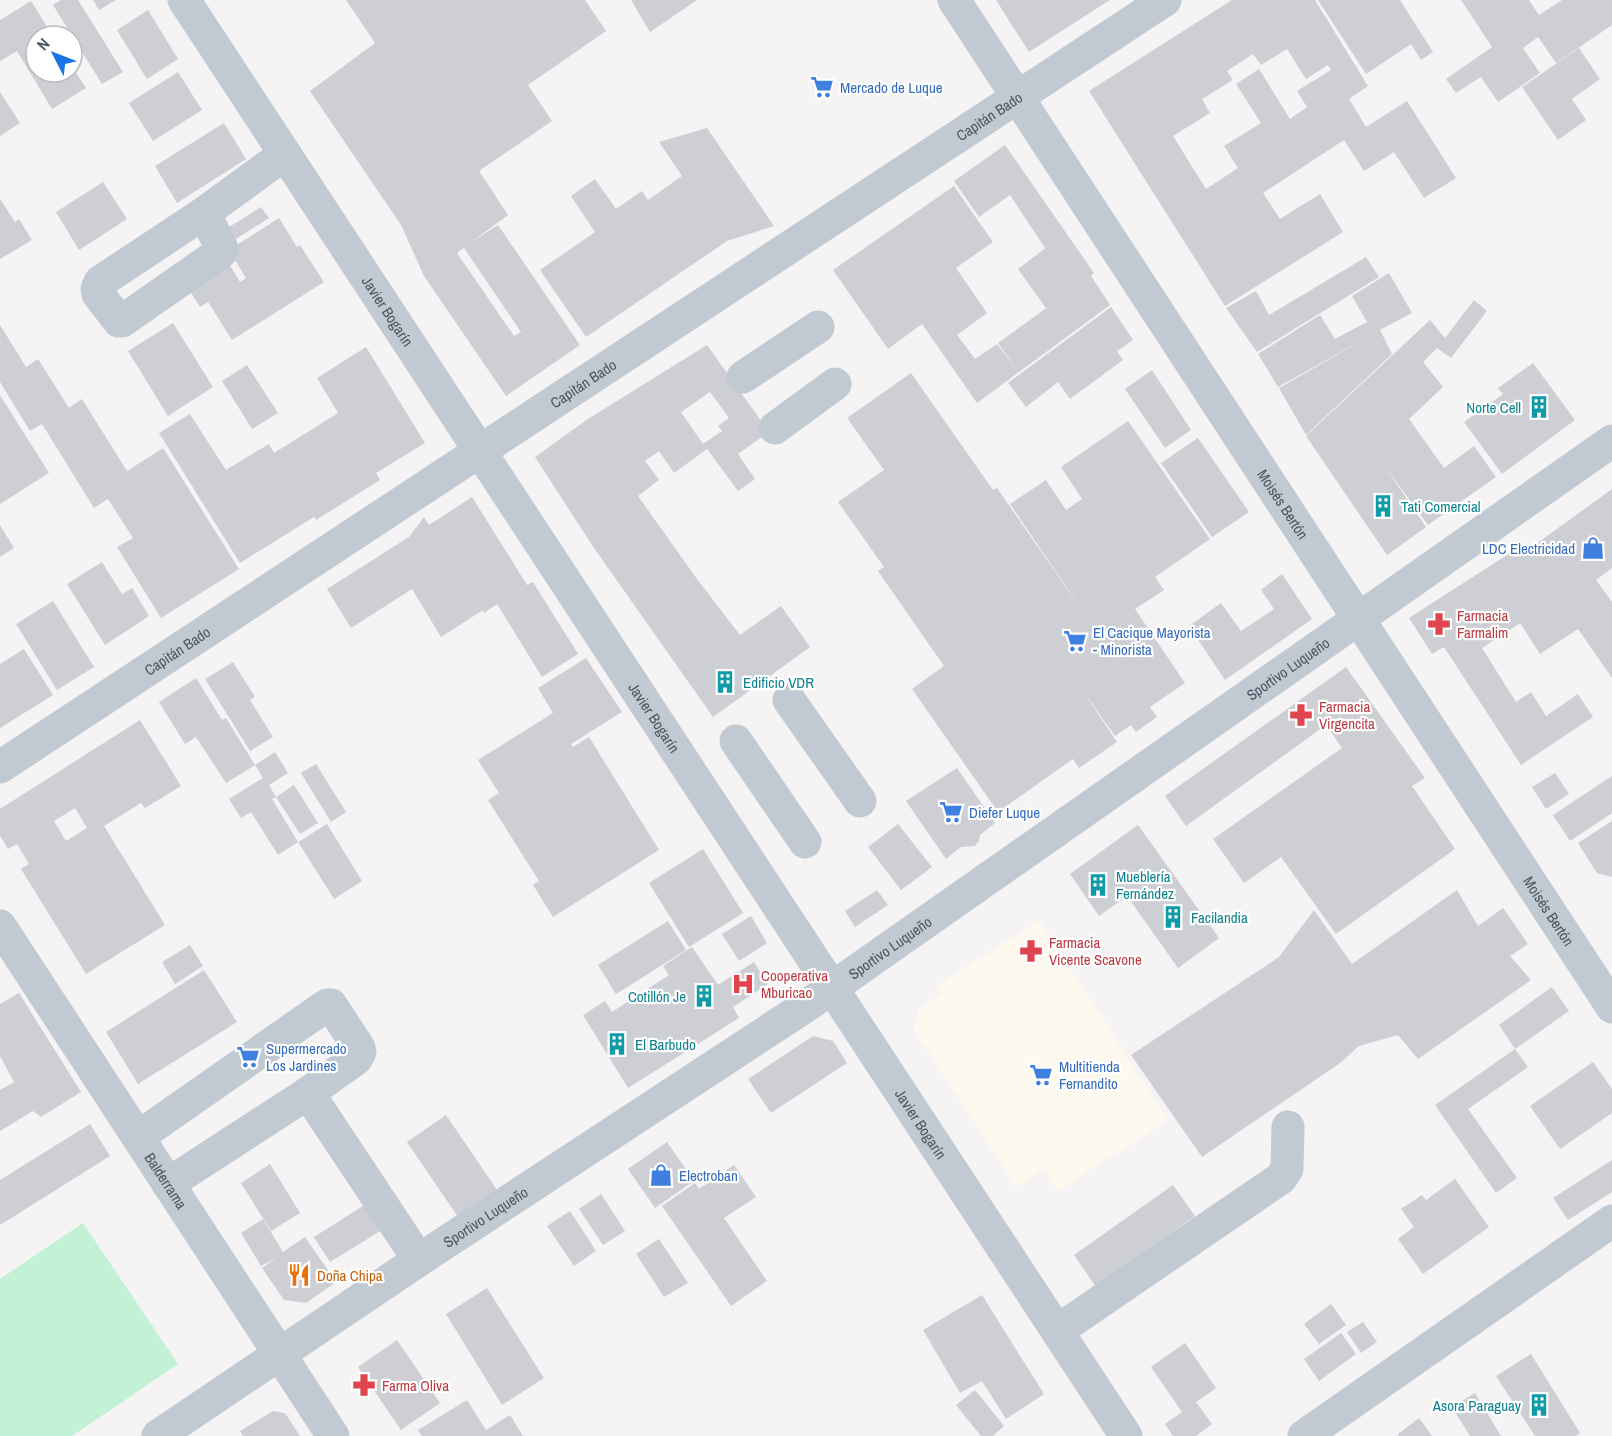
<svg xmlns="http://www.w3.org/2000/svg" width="1612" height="1436" font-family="'Archivo Narrow',sans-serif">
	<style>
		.commercial { fill: #fdf9ef }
		.green { fill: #c3f1d5 }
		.building { fill: #cdcfd5; fill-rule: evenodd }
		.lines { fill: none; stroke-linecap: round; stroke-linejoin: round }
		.minor { stroke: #c1cad2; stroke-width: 33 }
		.labels { text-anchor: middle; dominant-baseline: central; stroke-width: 4.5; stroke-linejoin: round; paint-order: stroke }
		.shop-label { font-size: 15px; fill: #366cbe; stroke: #fff; text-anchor: start }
		.street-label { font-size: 15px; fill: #4a5661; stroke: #fff }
		.culture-label { font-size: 15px; fill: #0d838f; stroke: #fff; text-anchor: start }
		.health-label { font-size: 15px; fill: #be3a42; stroke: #fff; text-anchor: start }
		.food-label { font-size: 15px; fill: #c56008; stroke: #fff; text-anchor: start }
	</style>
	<rect width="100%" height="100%" fill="#f5f3f3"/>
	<polygon class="commercial" points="1039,920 1168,1120 1058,1191 1044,1169 1016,1187 914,1029 919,1009 942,994 937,986"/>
	<polygon class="green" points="83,1223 178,1364 72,1436 0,1436 0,1279"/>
	<g class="building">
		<polygon points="61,0 78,0 123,72 102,84 53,5"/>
		<polygon points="93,0 116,0 99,10"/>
		<path d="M346 0H585L606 31 528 85 552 121 479 171 508 215 470 243 498 225 580 345 506 396 424 276 401 225 310 91 375 43ZM464 248 521 332 514 336 457 253Z"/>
		<polygon points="631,0 697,0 650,32"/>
		<polygon points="996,0 1110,0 1029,52"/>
		<path d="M1232 0H1315L1368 86 1349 99 1366 127 1407 101 1456 178 1424 198 1394 152 1364 171 1344 140 1263 193 1280 219 1320 194 1343 232 1225 306 1089 91ZM1287 49 1306 79 1328 65 1331 70 1297 91 1307 107 1290 119 1259 69 1236 84 1261 123 1224 146 1238 168 1206 189 1173 136 1210 113 1202 99 1233 80 1227 71 1253 54 1261 65Z"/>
		<polygon points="1318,0 1400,0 1433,52 1421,60 1411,44 1366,74"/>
		<polygon points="1461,0 1529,0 1539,15 1562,0 1612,0 1612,25 1556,63 1538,37 1523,48 1540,73 1498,102 1481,77 1456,93 1446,79 1492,47"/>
		<polygon points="31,1 53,36 36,36 36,72 72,72 72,66 86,88 52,109 17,51 0,61 0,20"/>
		<polygon points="148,10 178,59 147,79 117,30"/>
		<polygon points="1579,48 1600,79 1572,99 1586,120 1558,140 1522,87"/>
		<polygon points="178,72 202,110 153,141 129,103"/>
		<polygon points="0,92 20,123 0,136"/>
		<polygon points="224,123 246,159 177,203 155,166"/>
		<polygon points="707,128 774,226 727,241 586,337 540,270 595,232 571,196 595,179 616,209 642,191 648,200 682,176 659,142"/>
		<polygon points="1005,145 1094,273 1091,276 1110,305 977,403 922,324 888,349 833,270 954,186 993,242 956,268 987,313 957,335 975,359 997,344 1016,369 998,343 1066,294 1046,308 1018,269 1060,237 1045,248 1010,195 979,217 954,181"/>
		<polygon points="103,182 127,219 79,250 56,212"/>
		<polygon points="0,199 15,222 19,219 32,240 0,259"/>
		<polygon points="261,207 269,218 225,246 218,234"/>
		<polygon points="279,218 297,247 300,245 324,282 232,340 208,302 200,307 183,280 224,255 240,282 246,278 229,250"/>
		<polygon points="1366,257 1379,277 1257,352 1226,308 1256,291 1269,315"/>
		<polygon points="1389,273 1412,313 1380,330 1392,354 1306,435 1279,388 1375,333 1278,387 1258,354 1320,315 1335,339 1367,322 1352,296"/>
		<polygon points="1474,300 1487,311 1451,358 1437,348 1423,362 1443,387 1409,419 1444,468 1474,446 1496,477 1428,525 1384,465 1426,527 1387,555 1306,436 1430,320 1445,338"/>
		<polygon points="1111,307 1133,340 1117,351 1123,360 1070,399 1058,382 1026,407 1008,383"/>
		<polygon points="173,323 213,387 168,416 128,351"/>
		<polygon points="0,325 26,367 38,359 69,408 82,399 127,471 163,448 239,569 161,618 117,547 133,538 108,499 94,508 42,424 30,431 0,382"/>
		<path d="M707 345 769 432 738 454 755 479 738 491 707 449 674 473 659 451 645 461 659 480 638 496 697 579 740 635 781 606 810 647 713 717 594 548 535 457 588 419ZM710 392 729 418 718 426 722 431 703 444 681 412Z"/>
		<polygon points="366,347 425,443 376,473 380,480 316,520 314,517 240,563 159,433 190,414 226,470 269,444 274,453 338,413 317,378"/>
		<polygon points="1533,363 1575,420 1502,474 1464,422 1503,394 1498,388"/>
		<polygon points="247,365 278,413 252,429 222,381"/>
		<polygon points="1152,370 1191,430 1165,448 1125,389"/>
		<polygon points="911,373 993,490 997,488 1088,619 1010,504 1046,480 1066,510 1082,499 1061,467 1128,421 1210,539 1155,577 1164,590 1135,609 1185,683 1150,707 1157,717 1136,732 1131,725 1115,736 1080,687 1117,742 1079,768 1073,759 998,812 912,689 944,666 878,571 884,567 838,502 884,470 847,418"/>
		<polygon points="0,395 49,473 0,504"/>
		<polygon points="1198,438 1249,512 1212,537 1161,463"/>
		<polygon points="1612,489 1612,568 1596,580 1612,602 1612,678 1578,629 1540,654 1520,623 1482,648 1516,702 1531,692 1546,716 1578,694 1593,717 1521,765 1444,647 1432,654 1409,618 1521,546 1525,552"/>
		<polygon points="472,497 527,585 533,582 578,654 542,677 497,604 484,613 483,610 441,637 412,589 351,628 327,589 409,537 424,517 429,525"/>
		<polygon points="0,525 14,548 0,557"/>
		<polygon points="102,562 122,594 132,588 149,616 105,645 67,584"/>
		<polygon points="1282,574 1312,619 1225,680 1189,626 1221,603 1241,631 1274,609 1261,590"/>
		<polygon points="53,601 94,667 57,690 16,624"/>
		<polygon points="24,649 53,695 0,728 0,664"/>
		<polygon points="586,658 622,712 571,744 573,747 589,737 659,850 553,917 533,885 539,881 488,800 499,793 478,760 553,713 538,688"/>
		<polygon points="233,662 255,697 250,700 273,737 250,751 205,679"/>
		<polygon points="1346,667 1425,778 1412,786 1455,849 1336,934 1281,857 1244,883 1213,839 1342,748 1326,725 1186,826 1165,796"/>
		<polygon points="196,678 222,720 226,718 255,765 226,783 196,737 185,744 159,702"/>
		<path d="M140 720 181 786 145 808 141 803 104 826 165 925 86 974 21 869 29 864 17 844 8 849 0 836V809ZM75 808 87 828 66 841 54 821Z"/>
		<polygon points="275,752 288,773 269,785 276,797 294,785 318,823 300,834 276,797 272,799 298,842 327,824 362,881 334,899 298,842 278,855 251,812 241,818 229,799 263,778 255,765"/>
		<polygon points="316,764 346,812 331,822 301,773"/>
		<polygon points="957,768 995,823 980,835 979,841 975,846 961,847 946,859 906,801"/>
		<polygon points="1555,773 1569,794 1546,809 1532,787"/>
		<polygon points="1612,776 1612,813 1570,841 1553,815"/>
		<polygon points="1612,821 1612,877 1597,873 1578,843"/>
		<polygon points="898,824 932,867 901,890 868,847"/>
		<polygon points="1138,825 1219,938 1178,968 1127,896 1099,916 1070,874"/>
		<polygon points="703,849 743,913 689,947 649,883"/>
		<polygon points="877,890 888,905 855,927 845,911"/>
		<polygon points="1457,890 1478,926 1503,908 1528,944 1510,956 1531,980 1418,1059 1398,1035 1359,1046 1340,1063 1202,1157 1131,1055 1279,957 1314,910 1352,964"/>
		<polygon points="751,916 767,943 739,961 722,934"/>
		<polygon points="668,921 686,950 616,994 598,965"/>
		<polygon points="190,945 203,966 175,984 162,962"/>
		<polygon points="692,947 718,985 754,962 768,984 733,1007 739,1018 628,1088 583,1015 605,1001 612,1012 669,975 663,966"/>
		<polygon points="204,970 237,1022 138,1084 106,1032"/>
		<polygon points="1552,987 1569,1011 1515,1049 1499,1025"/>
		<polygon points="19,993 81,1092 41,1117 33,1111 0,1131 0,1090 14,1082 0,1056 0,1004"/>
		<polygon points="813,1036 833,1041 847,1063 771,1113 748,1079"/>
		<polygon points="1515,1049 1528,1067 1468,1109 1517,1178 1496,1193 1435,1105"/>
		<polygon points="1593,1062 1612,1089 1612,1113 1560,1149 1530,1106"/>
		<polygon points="446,1115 497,1190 458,1217 407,1142"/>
		<polygon points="90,1124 110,1156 0,1225 0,1180"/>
		<polygon points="667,1142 694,1181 655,1208 628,1169"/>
		<polygon points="1612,1160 1612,1192 1568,1220 1553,1198"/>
		<polygon points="270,1164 300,1213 271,1231 241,1183"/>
		<polygon points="734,1165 756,1197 724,1218 767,1281 731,1306 662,1206 695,1183 699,1189"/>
		<polygon points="1455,1179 1489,1227 1423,1274 1398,1239 1414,1227 1401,1209 1422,1195 1426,1200"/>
		<polygon points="1173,1185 1195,1216 1096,1287 1074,1255"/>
		<polygon points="601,1194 625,1231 603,1245 579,1209"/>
		<polygon points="366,1204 382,1230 330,1262 314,1237"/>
		<polygon points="570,1211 596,1251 574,1266 547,1226"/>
		<polygon points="263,1219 283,1252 305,1237 336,1282 306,1303 284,1300 262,1268 277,1257 261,1266 241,1233"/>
		<polygon points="659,1239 688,1283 664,1297 636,1254"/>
		<polygon points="487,1288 544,1378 502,1405 446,1314"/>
		<polygon points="982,1295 1044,1394 1006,1419 982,1381 960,1393 923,1330"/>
		<polygon points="1331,1304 1346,1325 1319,1344 1304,1324"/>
		<polygon points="1363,1322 1377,1342 1361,1353 1347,1332"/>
		<polygon points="1341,1333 1356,1354 1319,1381 1304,1359"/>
		<polygon points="397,1340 440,1403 401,1430 358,1367"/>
		<polygon points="1185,1343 1216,1388 1196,1402 1212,1424 1196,1436 1173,1436 1165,1424 1182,1412 1151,1367"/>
		<polygon points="1531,1354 1580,1433 1576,1436 1535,1436 1496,1376"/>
		<polygon points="975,1390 1004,1426 993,1436 981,1436 956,1405"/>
		<polygon points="1475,1393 1501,1436 1470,1436 1452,1407"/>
		<polygon points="467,1400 486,1430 510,1415 523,1436 422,1436 418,1430"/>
		<polygon points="273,1411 285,1413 300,1436 243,1436 240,1431"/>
		<polygon points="1419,1418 1432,1436 1399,1436 1398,1434"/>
	</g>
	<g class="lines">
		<g class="minor">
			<path id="s1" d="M184 0 1126 1436"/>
			<path id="s2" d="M954 0 1612 1007"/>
			<polyline points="204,213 222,249 221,252 122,321 119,321 98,294 97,289 100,282 204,213 285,154"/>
			<polyline points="743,377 818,327"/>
			<polyline points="775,428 835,384"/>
			<polyline points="789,700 860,801"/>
			<polyline points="736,741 805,842"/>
			<path id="s3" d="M0 767 1165 0"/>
			<path id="s4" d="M0 926 333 1436"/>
			<polyline points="308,1093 419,1260"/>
			<polyline points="138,1137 327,1005 331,1005 359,1048 360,1052 356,1059 308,1093 168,1184"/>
			<polyline points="1057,1331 1281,1178 1287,1169 1288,1127"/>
			<path id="s5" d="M158 1436 419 1260 809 1004 1612 441"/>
			<polyline points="1304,1436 1612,1221"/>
		</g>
	</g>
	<defs>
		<g id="supermarket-bare" transform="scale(1.8)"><path d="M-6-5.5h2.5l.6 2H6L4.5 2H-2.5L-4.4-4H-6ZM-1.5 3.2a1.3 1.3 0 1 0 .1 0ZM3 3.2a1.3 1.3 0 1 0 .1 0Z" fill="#3f7fe0" stroke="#fff" stroke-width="2.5" paint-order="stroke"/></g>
		<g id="building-bare" transform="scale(1.8)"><path d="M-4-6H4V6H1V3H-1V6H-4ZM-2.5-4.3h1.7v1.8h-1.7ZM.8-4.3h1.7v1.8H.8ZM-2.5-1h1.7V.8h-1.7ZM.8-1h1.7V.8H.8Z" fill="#0f9aa8" stroke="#fff" stroke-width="2.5" paint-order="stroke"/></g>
		<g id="shop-bare" transform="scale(1.8)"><path d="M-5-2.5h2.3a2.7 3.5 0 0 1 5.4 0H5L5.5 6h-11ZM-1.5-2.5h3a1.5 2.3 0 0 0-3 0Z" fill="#3f7fe0" stroke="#fff" stroke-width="2.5" paint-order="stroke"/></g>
		<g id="pharmacy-bare" transform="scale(1.8)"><path d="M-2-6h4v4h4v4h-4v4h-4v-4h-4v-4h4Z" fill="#e0444e" stroke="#fff" stroke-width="2.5" paint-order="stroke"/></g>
		<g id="hospital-bare" transform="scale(1.8)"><path d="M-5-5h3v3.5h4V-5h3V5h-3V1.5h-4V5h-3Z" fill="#e0444e" stroke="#fff" stroke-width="2.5" paint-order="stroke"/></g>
		<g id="restaurant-bare" transform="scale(1.8)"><path d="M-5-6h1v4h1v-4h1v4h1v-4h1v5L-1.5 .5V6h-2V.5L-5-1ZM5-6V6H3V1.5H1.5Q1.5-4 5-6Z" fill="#e8710a" stroke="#fff" stroke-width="2.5" paint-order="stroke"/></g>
	</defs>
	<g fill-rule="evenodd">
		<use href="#supermarket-bare" x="822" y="87"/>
		<use href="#building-bare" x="1539" y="407"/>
		<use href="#building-bare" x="1383" y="506"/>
		<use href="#shop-bare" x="1593" y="548"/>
		<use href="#pharmacy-bare" x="1439" y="624"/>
		<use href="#supermarket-bare" x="1075" y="641"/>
		<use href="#building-bare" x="725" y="682"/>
		<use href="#pharmacy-bare" x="1301" y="715"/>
		<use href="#supermarket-bare" x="951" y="812"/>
		<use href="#building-bare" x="1098" y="885"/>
		<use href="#building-bare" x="1173" y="917"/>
		<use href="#pharmacy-bare" x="1031" y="951"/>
		<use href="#hospital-bare" x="743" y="984"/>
		<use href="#building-bare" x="704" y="996"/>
		<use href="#building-bare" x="617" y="1044"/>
		<use href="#supermarket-bare" x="248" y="1057"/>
		<use href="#supermarket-bare" x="1041" y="1075"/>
		<use href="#shop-bare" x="661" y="1175"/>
		<use href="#restaurant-bare" x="299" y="1275"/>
		<use href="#pharmacy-bare" x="364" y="1385"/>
		<use href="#building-bare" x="1539" y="1405"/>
	</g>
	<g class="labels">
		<g class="shop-label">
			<text x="840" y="87">Mercado de Luque</text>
			<text x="1575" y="548" text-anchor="end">LDC Electricidad</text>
			<text x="1093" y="632">El Cacique Mayorista<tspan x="1093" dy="17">- Minorista</tspan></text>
			<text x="969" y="812">Diefer Luque</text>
			<text x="266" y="1048">Supermercado<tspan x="266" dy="17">Los Jardines</tspan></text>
			<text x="1059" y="1066">Multitienda<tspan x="1059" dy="17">Fernandito</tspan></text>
			<text x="679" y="1175">Electroban</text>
		</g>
		<g class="street-label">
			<text stroke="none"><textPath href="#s3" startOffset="1184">Capitán Bado</textPath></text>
			<text stroke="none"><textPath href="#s1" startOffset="372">Javier Bogarín</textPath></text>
			<text stroke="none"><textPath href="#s3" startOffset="698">Capitán Bado</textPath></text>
			<text stroke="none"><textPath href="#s2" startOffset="602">Moisés Bertón</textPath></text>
			<text stroke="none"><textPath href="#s3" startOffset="212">Capitán Bado</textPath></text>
			<text stroke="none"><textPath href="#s5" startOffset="1366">Sportivo Luqueño</textPath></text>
			<text stroke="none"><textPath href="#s1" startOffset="858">Javier Bogarín</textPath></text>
			<text stroke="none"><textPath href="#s2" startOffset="1088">Moisés Bertón</textPath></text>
			<text stroke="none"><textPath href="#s5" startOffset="880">Sportivo Luqueño</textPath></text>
			<text stroke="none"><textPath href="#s1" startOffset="1344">Javier Bogarín</textPath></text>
			<text stroke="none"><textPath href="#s4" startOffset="304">Balderrama</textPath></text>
			<text stroke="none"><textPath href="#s5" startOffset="394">Sportivo Luqueño</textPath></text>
		</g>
		<g class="culture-label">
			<text x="1521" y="407" text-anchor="end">Norte Cell</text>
			<text x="1401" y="506">Tati Comercial</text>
			<text x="743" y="682">Edificio VDR</text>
			<text x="1116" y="876">Mueblería<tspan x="1116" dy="17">Fernández</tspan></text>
			<text x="1191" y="917">Facilandia</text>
			<text x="686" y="996" text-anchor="end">Cotillón Je</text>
			<text x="635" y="1044">El Barbudo</text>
			<text x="1521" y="1405" text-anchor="end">Asora Paraguay</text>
		</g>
		<g class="health-label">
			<text x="1457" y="615">Farmacia<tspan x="1457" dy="17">Farmalim</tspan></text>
			<text x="1319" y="706">Farmacia<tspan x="1319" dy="17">Virgencita</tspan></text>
			<text x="1049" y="942">Farmacia<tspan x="1049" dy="17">Vicente Scavone</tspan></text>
			<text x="761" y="975">Cooperativa<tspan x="761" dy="17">Mburicao</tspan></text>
			<text x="382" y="1385">Farma Oliva</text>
		</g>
		<g class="food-label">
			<text x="317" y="1275">Doña Chipa</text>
		</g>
	</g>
	<g transform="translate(54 54) rotate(312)"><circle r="28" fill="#ffffff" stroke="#b7bbc0" stroke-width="1.5"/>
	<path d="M0-4.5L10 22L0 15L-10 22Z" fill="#1a73e8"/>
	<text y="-9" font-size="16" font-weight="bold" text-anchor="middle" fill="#4a5661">N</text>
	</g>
</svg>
